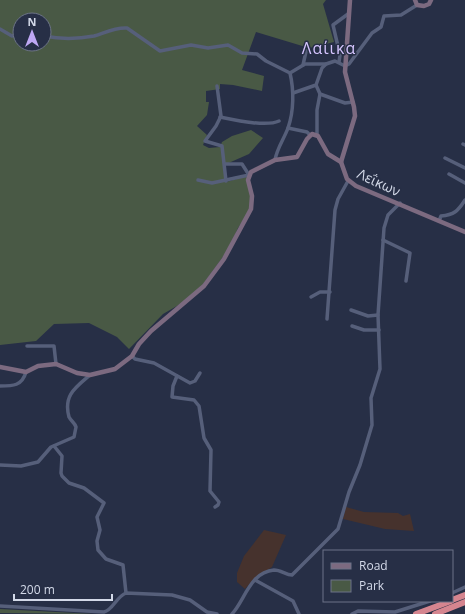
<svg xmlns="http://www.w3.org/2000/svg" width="465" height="614" font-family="'Open Sans',sans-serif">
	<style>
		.industrial { fill: #46322d }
		.green { fill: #495945; fill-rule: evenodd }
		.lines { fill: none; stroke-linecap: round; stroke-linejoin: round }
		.street { stroke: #565f7a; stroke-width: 3.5 }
		.secondary { stroke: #7c6a80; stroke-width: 4.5 }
		.highway { stroke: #d5858f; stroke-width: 6 }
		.labels { text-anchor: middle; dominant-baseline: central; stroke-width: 3; stroke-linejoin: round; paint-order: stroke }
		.street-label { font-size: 14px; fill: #d3d9e8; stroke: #272f46 }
		.quarter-label { font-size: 16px; letter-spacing: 1px; fill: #d4c4fd; stroke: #272f46 }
	</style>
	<rect width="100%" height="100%" fill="#272f46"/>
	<g class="industrial">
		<polygon points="346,507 364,512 398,513 403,516 410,514 414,531 385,529 343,519"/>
		<polygon points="264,530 286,535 272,567 253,580 245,589 237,582 237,573 244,556"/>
	</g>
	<g class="green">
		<path d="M0 0H326L323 4 334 42 309 48 256 32 242 70 264 76 262 91 233 85 220 84V89L206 91V102H209L207 115 197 126 207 135 203 145 209 148 220 147 222 142 232 136 251 130 263 138 249 154 224 165 226 182 247 176 252 194 250 210 238 228 228 250 201 287 182 303 163 314 129 349 117 337 89 323 54 324 36 341 0 345ZM20 20H44V44H20Z"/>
		<polygon points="0,609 93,614 0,613"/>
	</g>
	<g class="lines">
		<g class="street">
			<polyline points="0,29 12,36 20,35"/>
			<path d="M44 36C59 39 78 39 94 36 104 33 116 27 127 28L160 51 191 45 208 48 228 45 242 53 257 54 266 61 290 73 305 64H326L335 61 345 66 349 64 372 33 381 27 384 16 401 15 417 5"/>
			<polyline points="339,62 340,55 333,25 348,14"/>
			<polyline points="303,65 307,47"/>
			<polyline points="316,85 320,94 345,103 353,102"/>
			<polyline points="217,86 221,116 216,126 205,141 222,146 226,181"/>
			<polyline points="293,93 316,85 322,68 326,64"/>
			<path d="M220 117C235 120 266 127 279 121"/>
			<polyline points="288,128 307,132 310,135"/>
			<polyline points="317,135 317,110 320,94"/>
			<polyline points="463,144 465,145"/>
			<polyline points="445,158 465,168"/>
			<path d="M275 160C277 148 284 139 288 128 294 111 294 90 290 73"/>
			<polyline points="449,174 465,183"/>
			<polyline points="198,180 212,183 249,175 242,164 225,164"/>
			<path d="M439 221 441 216C454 215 458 211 465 200"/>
			<polyline points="383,240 410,253 406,281"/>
			<polyline points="311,297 320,292 330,292"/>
			<polyline points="351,310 368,316 378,315"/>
			<polyline points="327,319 335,210 338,199 348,181"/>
			<polyline points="352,326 364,330 379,330"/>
			<polyline points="27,346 54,346 56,364"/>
			<polyline points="132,356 135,359 154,363 190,383 195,381 200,373"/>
			<polyline points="177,376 173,386 172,397 194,400 199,406 204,438 211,450 210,491 219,502 218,505 215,507"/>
			<path d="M0 386C13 386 22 386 26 372"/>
			<polyline points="54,446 62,456 61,473 62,476 69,483 84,488 104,503 97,517 100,530 97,541 98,550 106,559 123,565 126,593"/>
			<path d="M0 465 21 466 38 462 51 447 74 437 76 427C75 423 71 421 69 417 63 395 76 387 90 375"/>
			<polyline points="255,580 293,601 299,614"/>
			<polyline points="452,593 465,587"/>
			<path d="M0 606 104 612C113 610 116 597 126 593L172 595 190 600 207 612 217 614"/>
			<path d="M232 614C245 600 250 572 274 570 281 570 286 575 292 575L338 529 349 492 360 465 372 425 371 398 380 369 378 315 384 228 388 215 400 203"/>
			<polyline points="352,614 358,611 395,612 430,601"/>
		</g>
		<g class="secondary">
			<polyline points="350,0 345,72 354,107 355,116 341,162 347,179 356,186 465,232"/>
			<polyline points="415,0 417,5 424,6 429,4 431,0"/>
			<polyline points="0,367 26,372 38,366 56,364 77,373 90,375 115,369 132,356 139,344 151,331 204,286 224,259 251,209 252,196 248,180 251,172 275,160 297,157 307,139 312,134 318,136 328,154 341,162"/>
		</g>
		<g class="highway">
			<polyline points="452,600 465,595"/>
			<polyline points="416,614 451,601"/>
			<polyline points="435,614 465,602"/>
		</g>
	</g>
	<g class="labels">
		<g class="street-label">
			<text transform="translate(379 182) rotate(25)">Λεΐκων</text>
		</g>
		<g class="quarter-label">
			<text x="329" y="48">Λαίικα</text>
		</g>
	</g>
	<rect x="323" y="550" width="130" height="52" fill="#272f46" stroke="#6c7387"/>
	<rect x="331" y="563" width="20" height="6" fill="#7c6a80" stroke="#6c7387"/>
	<text x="359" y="570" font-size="12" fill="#d3d9e8">Road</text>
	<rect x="331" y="580" width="20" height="12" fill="#495945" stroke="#6c7387"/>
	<text x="359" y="590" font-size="12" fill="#d3d9e8">Park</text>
	<g transform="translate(32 32)"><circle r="19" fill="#272f46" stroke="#6c7387"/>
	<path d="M0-3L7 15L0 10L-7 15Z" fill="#bfa8f4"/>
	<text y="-6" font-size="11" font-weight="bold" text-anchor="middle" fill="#d3d9e8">N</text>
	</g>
	<path d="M14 594v6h98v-6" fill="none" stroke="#d3d9e8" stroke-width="2"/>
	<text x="20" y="594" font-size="12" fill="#d3d9e8" stroke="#272f46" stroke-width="3" paint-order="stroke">200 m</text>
</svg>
